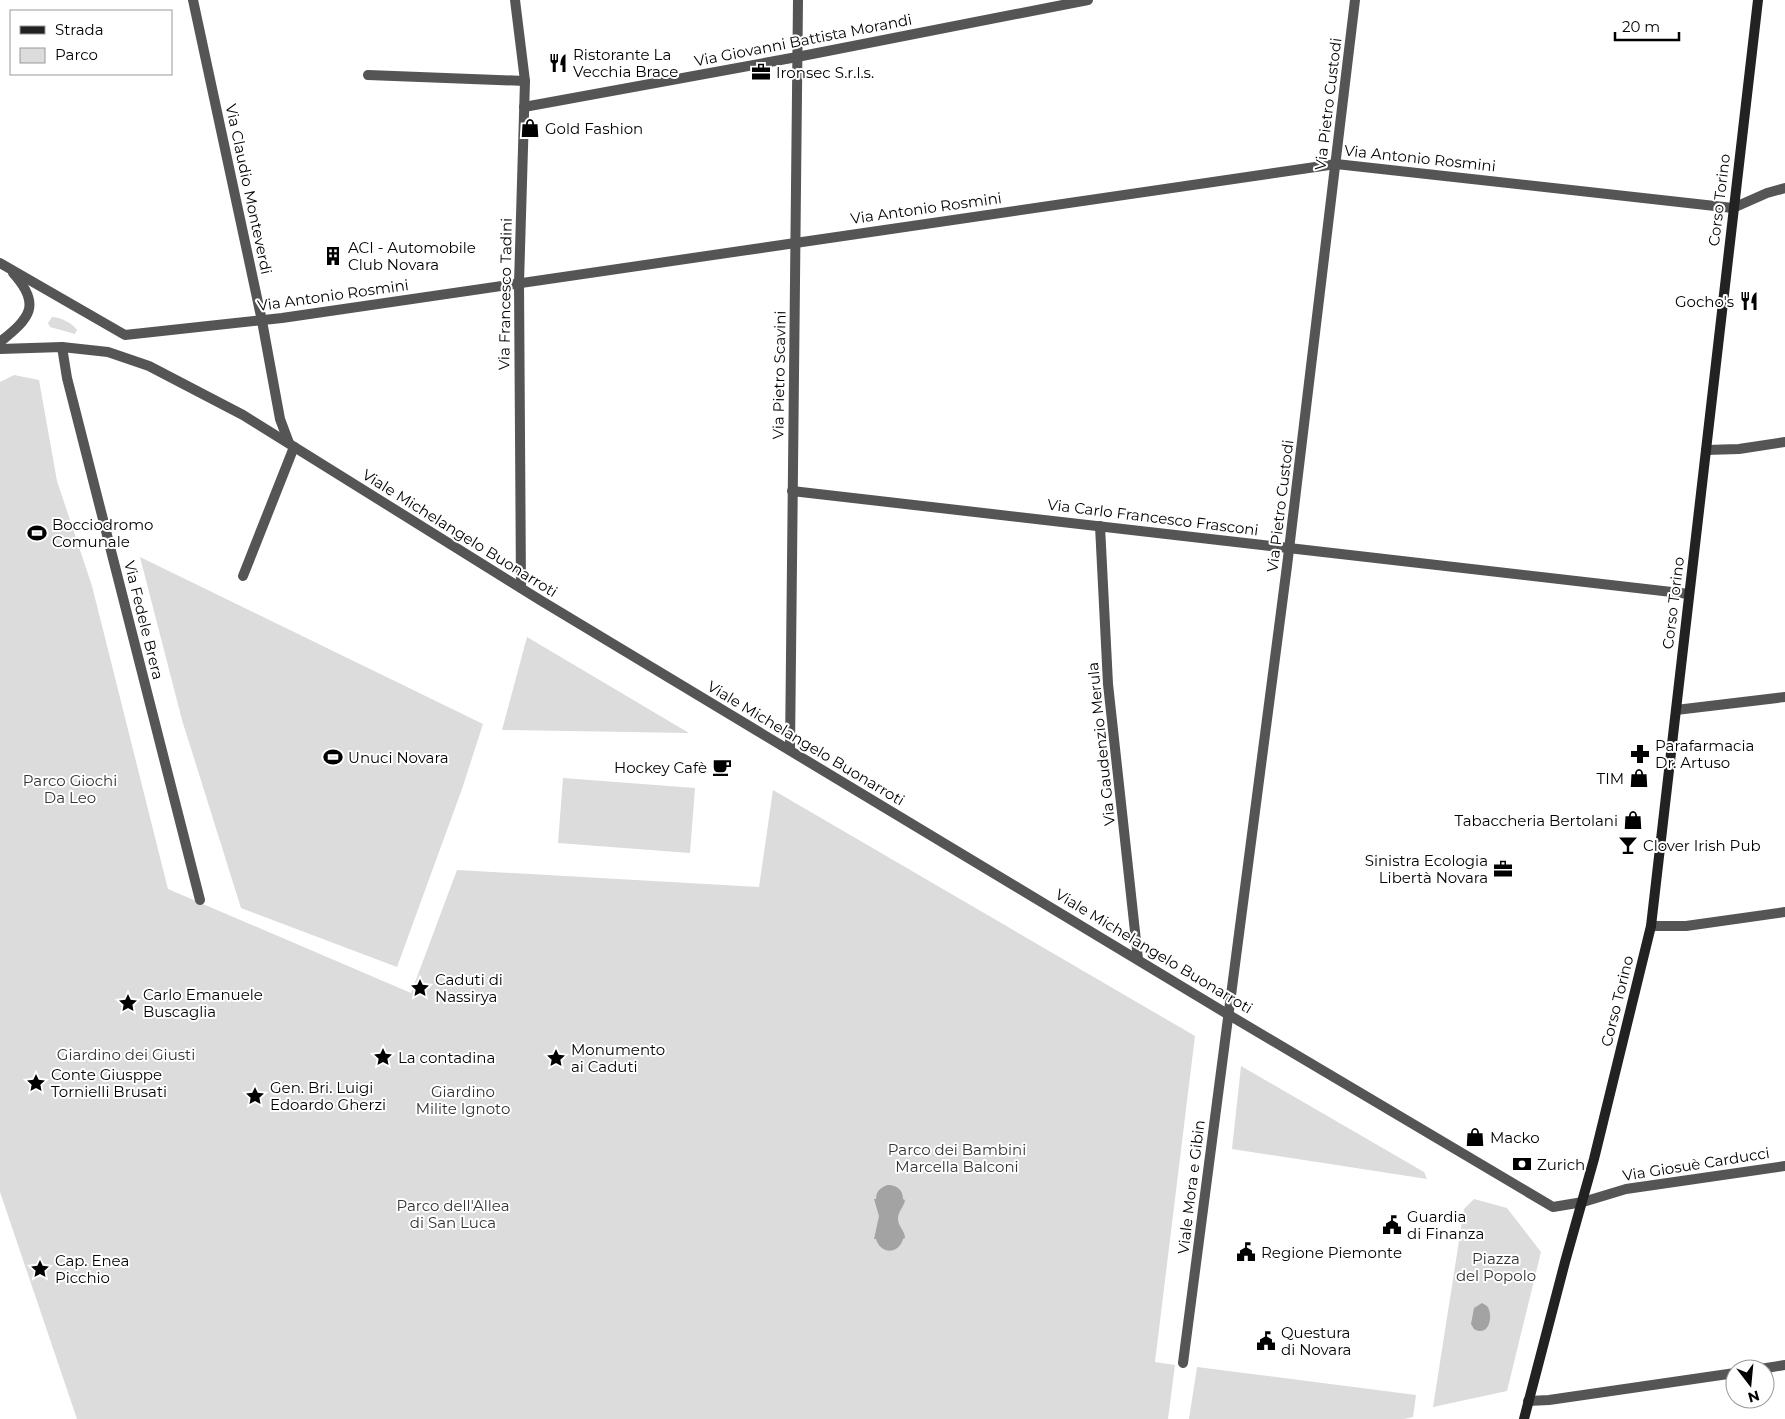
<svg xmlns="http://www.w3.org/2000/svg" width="1785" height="1419" font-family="Montserrat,sans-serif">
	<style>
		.green { fill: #dcdcdc }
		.water { fill: #a3a3a3 }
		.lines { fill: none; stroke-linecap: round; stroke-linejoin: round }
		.minor { stroke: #555; stroke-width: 10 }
		.tertiary { stroke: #555; stroke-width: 10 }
		.secondary { stroke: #222; stroke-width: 10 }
		.labels { text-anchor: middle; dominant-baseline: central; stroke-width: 4; stroke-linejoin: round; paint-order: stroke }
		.street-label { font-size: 15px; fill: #000; stroke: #fff }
		.poi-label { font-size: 15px; fill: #000; stroke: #fff; text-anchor: start }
		.park-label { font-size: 15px; fill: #333; stroke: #fff }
	</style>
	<rect width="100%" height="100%" fill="#fff"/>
	<g class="green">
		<path d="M52 317C60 317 72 323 77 330L75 334 50 327 48 323Z"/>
		<polygon points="14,375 39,380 57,481 92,586 168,889 411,993 457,870 759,887 773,790 1195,1036 1155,1362 1175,1365 1168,1419 77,1419 0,1192 0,382"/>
		<polygon points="140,557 483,724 462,789 397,967 241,908 182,720"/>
		<polygon points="527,637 689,733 502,730"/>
		<polygon points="563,778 695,788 690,853 558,843"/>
		<polygon points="1241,1066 1424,1172 1427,1179 1232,1149"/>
		<polygon points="1474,1199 1507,1208 1541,1252 1507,1391 1433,1407 1464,1209"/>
		<polygon points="1197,1367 1416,1395 1413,1417 1404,1419 1189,1419"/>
	</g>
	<g class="water">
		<path d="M888 1185C897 1185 903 1190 903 1199L905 1200C904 1207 898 1211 898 1219 898 1226 905 1231 905 1238L903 1239C899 1254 881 1255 876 1239H874L879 1216 874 1199H876C876 1191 881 1187 888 1185Z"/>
		<path d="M1482 1303 1487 1306C1494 1315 1489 1338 1474 1329L1471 1324 1474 1308Z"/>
	</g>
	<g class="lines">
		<g class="minor">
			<polyline points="193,0 262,321 280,419 289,443"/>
			<polyline points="515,0 525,81 519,283 521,588"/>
			<polyline points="368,75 525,81"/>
			<polyline points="524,107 797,57 1088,0"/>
			<polyline points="1733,208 1767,193 1785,188"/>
			<polyline points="62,347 67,378 200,900"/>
			<polyline points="1706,450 1739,449 1785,442"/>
			<polyline points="792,491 1689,594"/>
			<polyline points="1100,526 1108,684 1138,959"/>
			<polyline points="243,576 294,447"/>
			<polyline points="1676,710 1785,697"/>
			<polyline points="790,750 798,0"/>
			<polyline points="1651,926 1686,926 1785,912"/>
			<polyline points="1583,1202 1626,1189 1785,1166"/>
			<polyline points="1183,1363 1287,566 1355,0"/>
			<polyline points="1760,1369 1785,1365"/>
			<polyline points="1528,1401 1549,1400 1735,1373"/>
		</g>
		<g class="tertiary">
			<polyline points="0,263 125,335 282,318 1336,164 1733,208"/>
			<path d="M0 342C30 318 42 305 13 273"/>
			<polyline points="0,349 62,347 108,352 149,366 243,415 540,600 1229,1015 1553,1207 1583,1202"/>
		</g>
		<polyline class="secondary" points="1524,1419 1565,1262 1594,1159 1651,926 1758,0"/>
	</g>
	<defs>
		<g id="restaurant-bare" transform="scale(1.5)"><path d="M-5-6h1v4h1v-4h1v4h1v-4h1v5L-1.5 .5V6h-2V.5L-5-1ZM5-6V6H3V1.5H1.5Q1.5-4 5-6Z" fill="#000" stroke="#fff" stroke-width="2.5" paint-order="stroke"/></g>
		<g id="office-bare" transform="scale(1.5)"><path d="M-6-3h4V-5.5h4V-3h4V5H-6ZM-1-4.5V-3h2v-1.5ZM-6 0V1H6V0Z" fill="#000" stroke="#fff" stroke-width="2.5" paint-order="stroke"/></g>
		<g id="shop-bare" transform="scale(1.5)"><path d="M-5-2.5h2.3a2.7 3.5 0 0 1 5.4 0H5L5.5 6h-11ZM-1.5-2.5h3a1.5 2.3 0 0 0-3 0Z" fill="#000" stroke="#fff" stroke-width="2.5" paint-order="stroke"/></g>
		<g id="building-bare" transform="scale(1.5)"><path d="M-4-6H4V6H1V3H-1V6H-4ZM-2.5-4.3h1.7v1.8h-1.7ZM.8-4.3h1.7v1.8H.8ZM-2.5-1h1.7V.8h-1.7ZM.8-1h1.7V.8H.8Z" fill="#000" stroke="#fff" stroke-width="2.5" paint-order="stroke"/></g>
		<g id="stadium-bare" transform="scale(1.5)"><path d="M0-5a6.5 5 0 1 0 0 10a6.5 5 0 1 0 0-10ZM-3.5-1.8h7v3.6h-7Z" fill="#000" stroke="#fff" stroke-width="2.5" paint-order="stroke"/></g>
		<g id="pharmacy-bare" transform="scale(1.5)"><path d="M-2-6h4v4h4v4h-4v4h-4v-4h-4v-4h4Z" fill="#000" stroke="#fff" stroke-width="2.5" paint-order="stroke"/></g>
		<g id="cafe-bare" transform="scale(1.5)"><path d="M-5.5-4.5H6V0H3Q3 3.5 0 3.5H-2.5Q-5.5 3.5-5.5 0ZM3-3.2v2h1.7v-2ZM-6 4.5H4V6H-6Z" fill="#000" stroke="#fff" stroke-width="2.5" paint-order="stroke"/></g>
		<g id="bar-bare" transform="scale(1.5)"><path d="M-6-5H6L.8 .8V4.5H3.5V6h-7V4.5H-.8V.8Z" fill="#000" stroke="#fff" stroke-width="2.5" paint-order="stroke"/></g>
		<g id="sight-bare" transform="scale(1.5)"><path d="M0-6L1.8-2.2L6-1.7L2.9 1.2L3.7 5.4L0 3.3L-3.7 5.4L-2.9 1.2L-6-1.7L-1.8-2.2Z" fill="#000" stroke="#fff" stroke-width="2.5" paint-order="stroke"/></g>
		<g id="bank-bare" transform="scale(1.5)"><path d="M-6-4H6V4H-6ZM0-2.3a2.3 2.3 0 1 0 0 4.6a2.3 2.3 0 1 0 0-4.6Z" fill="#000" stroke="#fff" stroke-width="2.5" paint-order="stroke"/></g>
		<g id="civic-bare" transform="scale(1.5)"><path d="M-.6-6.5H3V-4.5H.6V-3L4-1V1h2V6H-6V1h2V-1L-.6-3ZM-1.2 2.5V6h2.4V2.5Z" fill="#000" stroke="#fff" stroke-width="2.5" paint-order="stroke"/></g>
	</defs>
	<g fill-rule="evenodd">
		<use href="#restaurant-bare" x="558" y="63"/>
		<use href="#office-bare" x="761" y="72"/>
		<use href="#shop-bare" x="530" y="128"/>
		<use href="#building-bare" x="333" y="256"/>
		<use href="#restaurant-bare" x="1749" y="301"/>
		<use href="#stadium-bare" x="37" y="533"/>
		<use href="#pharmacy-bare" x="1640" y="754"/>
		<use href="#stadium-bare" x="333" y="757"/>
		<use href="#cafe-bare" x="722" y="767"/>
		<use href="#shop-bare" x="1639" y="778"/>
		<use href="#shop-bare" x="1633" y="820"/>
		<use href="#bar-bare" x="1628" y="845"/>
		<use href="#office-bare" x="1503" y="869"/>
		<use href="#sight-bare" x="420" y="988"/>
		<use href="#sight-bare" x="128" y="1003"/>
		<use href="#sight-bare" x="383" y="1057"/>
		<use href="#sight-bare" x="556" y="1058"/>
		<use href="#sight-bare" x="36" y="1083"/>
		<use href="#sight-bare" x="255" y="1096"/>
		<use href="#shop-bare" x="1475" y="1137"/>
		<use href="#bank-bare" x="1522" y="1164"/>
		<use href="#civic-bare" x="1392" y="1225"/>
		<use href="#civic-bare" x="1246" y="1252"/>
		<use href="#sight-bare" x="40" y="1269"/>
		<use href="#civic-bare" x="1266" y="1341"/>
	</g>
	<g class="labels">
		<g class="street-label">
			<text transform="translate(803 40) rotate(-11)">Via Giovanni Battista Morandi</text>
			<text transform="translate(1328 104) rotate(-83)">Via Pietro Custodi</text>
			<text transform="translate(1420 158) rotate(6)">Via Antonio Rosmini</text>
			<text transform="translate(249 189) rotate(78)">Via Claudio Monteverdi</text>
			<text transform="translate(1719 200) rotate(-83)">Corso Torino</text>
			<text transform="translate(926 208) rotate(-8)">Via Antonio Rosmini</text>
			<text transform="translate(505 294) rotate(-89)">Via Francesco Tadini</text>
			<text transform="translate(333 295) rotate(-8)">Via Antonio Rosmini</text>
			<text transform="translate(779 375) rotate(-89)">Via Pietro Scavini</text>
			<text transform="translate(1280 506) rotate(-83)">Via Pietro Custodi</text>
			<text transform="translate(1153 517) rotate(7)">Via Carlo Francesco Frasconi</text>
			<text transform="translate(460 533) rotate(32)">Viale Michelangelo Buonarroti</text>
			<text transform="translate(1673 603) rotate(-83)">Corso Torino</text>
			<text transform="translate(144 620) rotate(76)">Via Fedele Brera</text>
			<text transform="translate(806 743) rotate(31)">Viale Michelangelo Buonarroti</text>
			<text transform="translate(1101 744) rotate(-96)">Via Gaudenzio Merula</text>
			<text transform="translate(1154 951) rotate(31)">Viale Michelangelo Buonarroti</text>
			<text transform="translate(1617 1001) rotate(-76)">Corso Torino</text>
			<text transform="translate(1696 1164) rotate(-9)">Via Giosuè Carducci</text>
			<text transform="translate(1191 1187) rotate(-83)">Viale Mora e Gibin</text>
		</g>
		<g class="poi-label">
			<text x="573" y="54">Ristorante La<tspan x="573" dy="17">Vecchia Brace</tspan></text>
			<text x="776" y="72">Ironsec S.r.l.s.</text>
			<text x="545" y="128">Gold Fashion</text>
			<text x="348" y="247">ACI - Automobile<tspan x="348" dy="17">Club Novara</tspan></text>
			<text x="1734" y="301" text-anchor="end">Gocho's</text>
			<text x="52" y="524">Bocciodromo<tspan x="52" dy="17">Comunale</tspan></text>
			<text x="1655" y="745">Parafarmacia<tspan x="1655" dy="17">Dr. Artuso</tspan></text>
			<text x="348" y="757">Unuci Novara</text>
			<text x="707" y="767" text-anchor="end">Hockey Cafè</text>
			<text x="1624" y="778" text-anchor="end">TIM</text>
			<text x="1618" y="820" text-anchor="end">Tabaccheria Bertolani</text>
			<text x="1643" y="845">Clover Irish Pub</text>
			<text x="1488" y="860" text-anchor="end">Sinistra Ecologia<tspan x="1488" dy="17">Libertà Novara</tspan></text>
			<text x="435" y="979">Caduti di<tspan x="435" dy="17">Nassirya</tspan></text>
			<text x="143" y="994">Carlo Emanuele<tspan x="143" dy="17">Buscaglia</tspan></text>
			<text x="571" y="1049">Monumento<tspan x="571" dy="17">ai Caduti</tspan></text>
			<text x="398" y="1057">La contadina</text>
			<text x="51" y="1074">Conte Giusppe<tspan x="51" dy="17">Tornielli Brusati</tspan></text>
			<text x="270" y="1087">Gen. Bri. Luigi<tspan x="270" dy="17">Edoardo Gherzi</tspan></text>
			<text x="1490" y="1137">Macko</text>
			<text x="1537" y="1164">Zurich</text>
			<text x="1407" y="1216">Guardia<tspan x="1407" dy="17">di Finanza</tspan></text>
			<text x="1261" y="1252">Regione Piemonte</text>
			<text x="55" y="1260">Cap. Enea<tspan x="55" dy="17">Picchio</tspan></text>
			<text x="1281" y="1332">Questura<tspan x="1281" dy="17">di Novara</tspan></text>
		</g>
		<g class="park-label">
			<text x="70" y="780">Parco Giochi<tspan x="70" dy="17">Da Leo</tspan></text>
			<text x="126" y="1054">Giardino dei Giusti</text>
			<text x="463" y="1091">Giardino<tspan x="463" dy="17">Milite Ignoto</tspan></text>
			<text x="957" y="1149">Parco dei Bambini<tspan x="957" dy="17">Marcella Balconi</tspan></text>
			<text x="453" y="1205">Parco dell'Allea<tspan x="453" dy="17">di San Luca</tspan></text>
			<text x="1496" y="1258">Piazza<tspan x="1496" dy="17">del Popolo</tspan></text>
		</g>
	</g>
	<rect x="10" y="10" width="162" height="65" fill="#ffffff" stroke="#999999"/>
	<rect x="20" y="26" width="25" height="8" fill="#222222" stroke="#999999"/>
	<text x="55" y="35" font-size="15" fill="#000000">Strada</text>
	<rect x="20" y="48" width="25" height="15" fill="#dcdcdc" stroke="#999999"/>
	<text x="55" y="60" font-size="15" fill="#000000">Parco</text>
	<g transform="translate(1750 1384) rotate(164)"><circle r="24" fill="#ffffff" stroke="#999999"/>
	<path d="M0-4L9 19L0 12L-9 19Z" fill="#000000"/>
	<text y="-8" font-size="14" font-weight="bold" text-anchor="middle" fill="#000000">N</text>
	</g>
	<path d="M1615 32v8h64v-8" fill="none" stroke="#000000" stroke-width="2.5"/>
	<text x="1622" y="32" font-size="15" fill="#000000" stroke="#ffffff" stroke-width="4" paint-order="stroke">20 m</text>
</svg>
